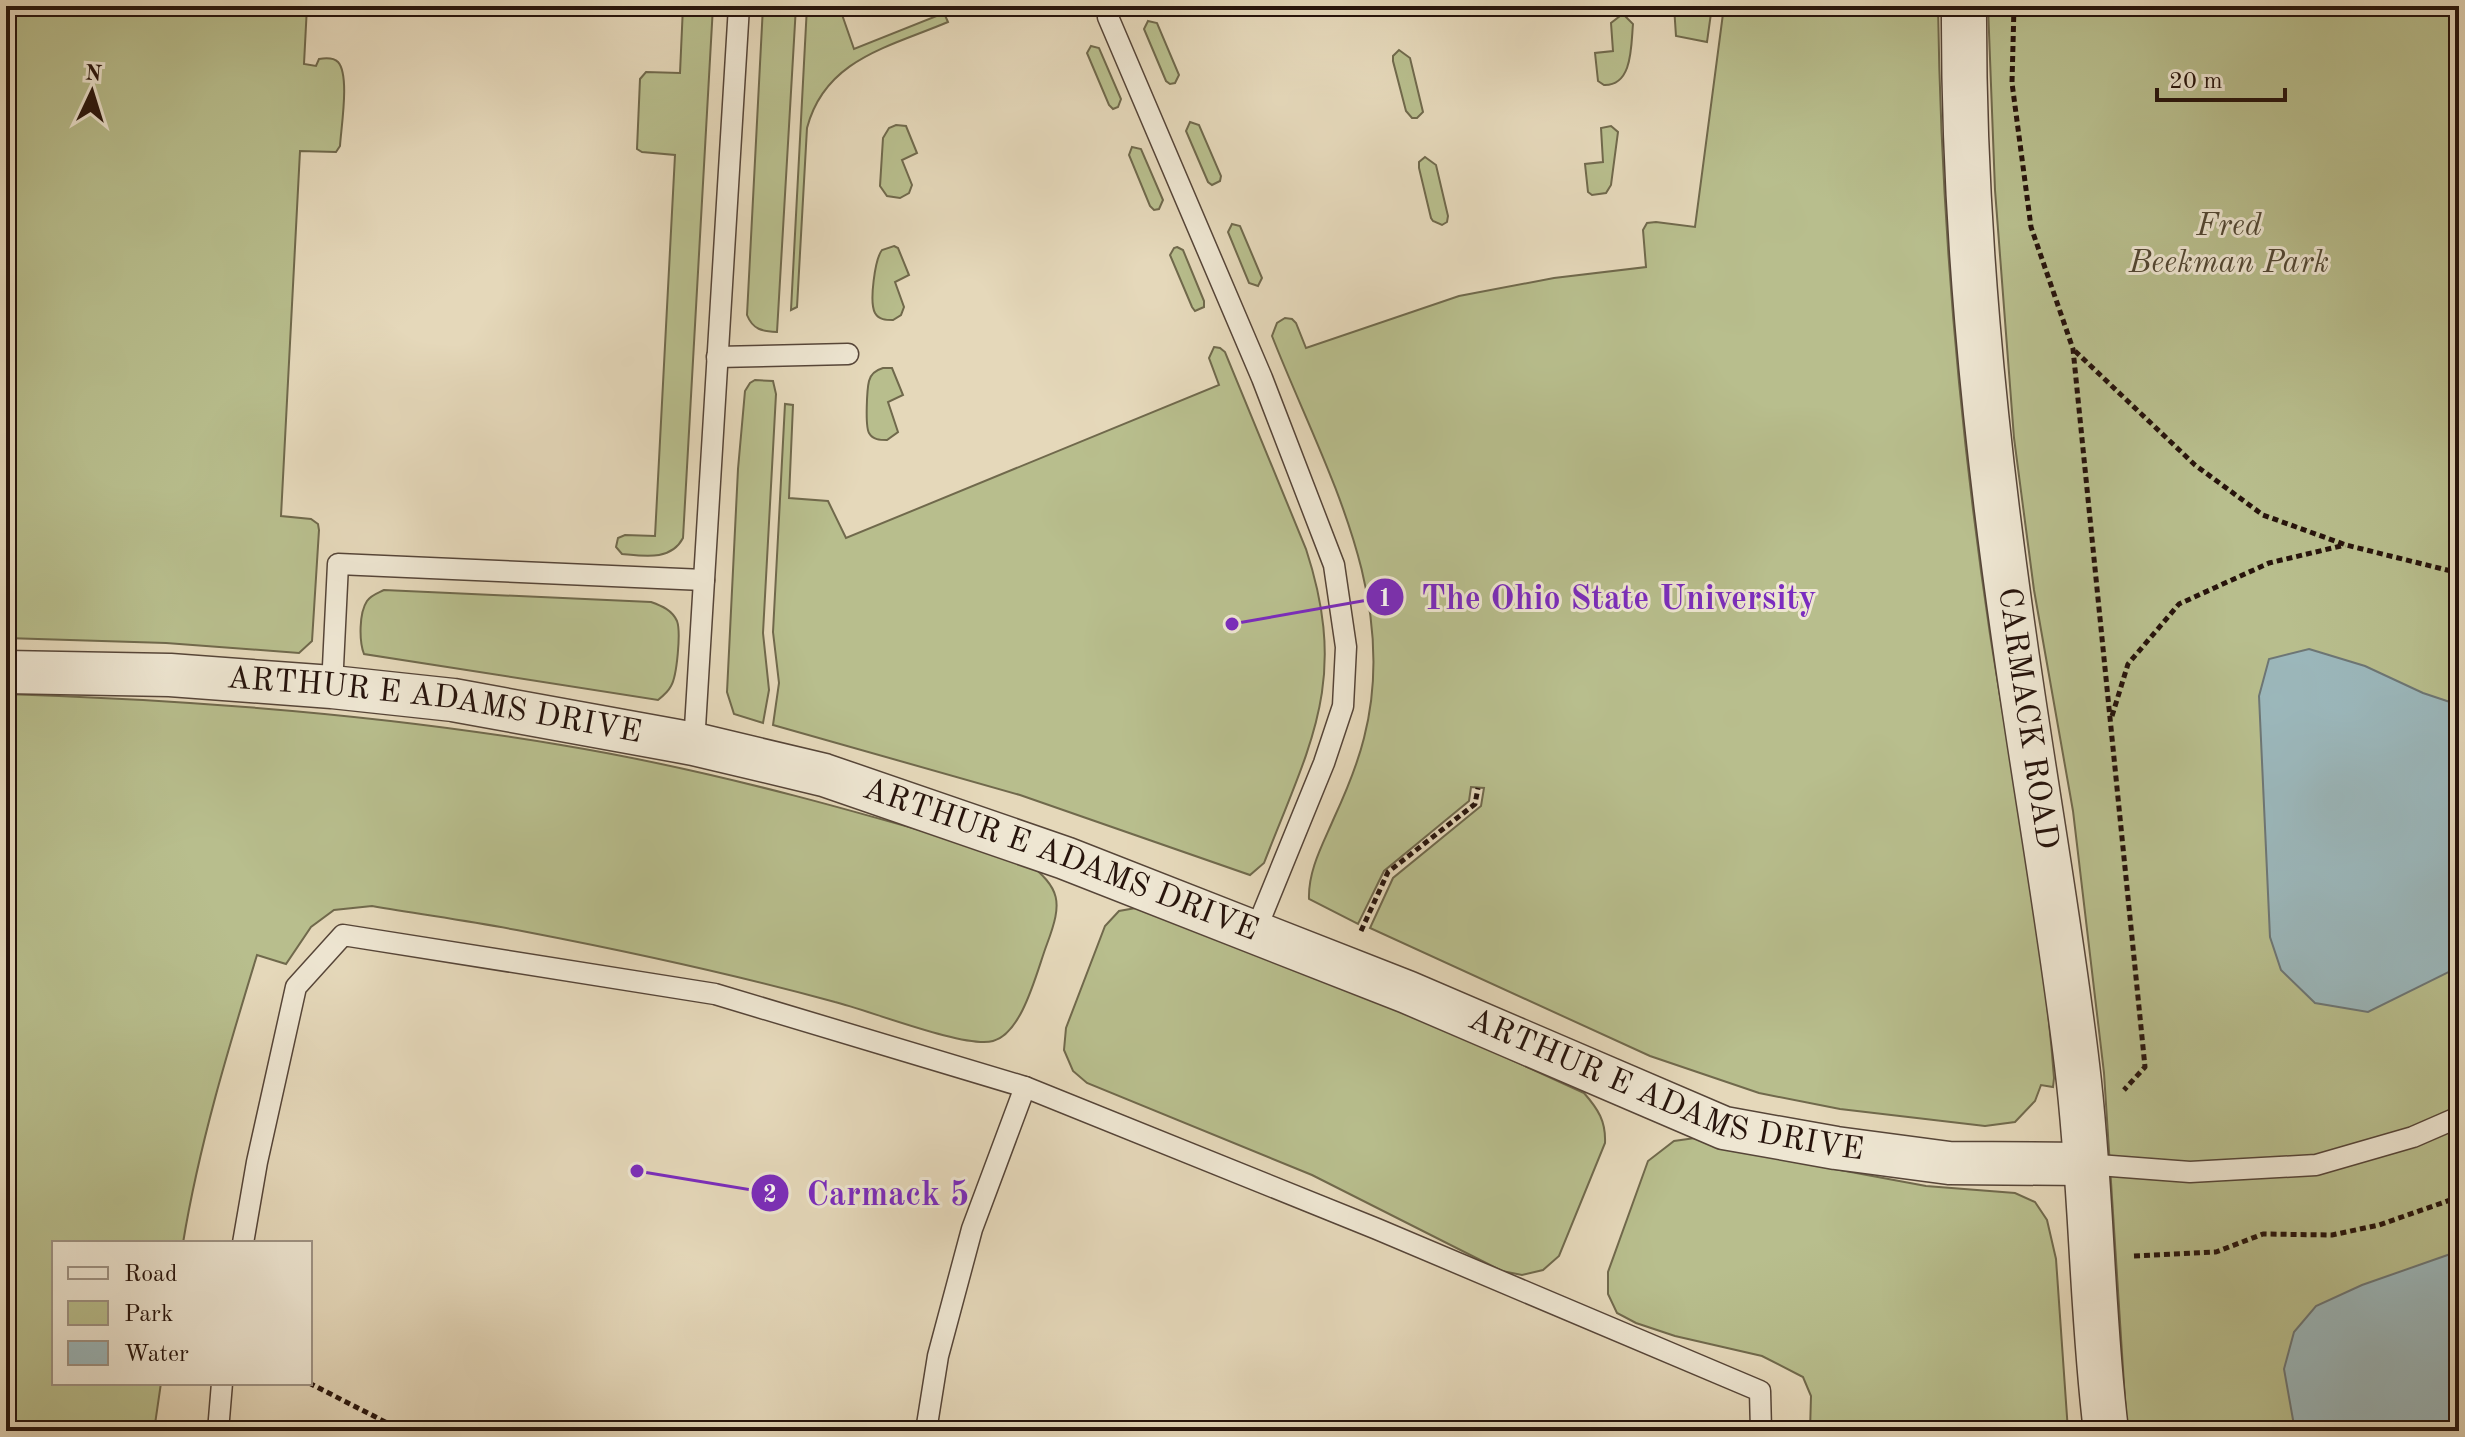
<svg xmlns="http://www.w3.org/2000/svg" width="2465" height="1437" font-family="'Old Standard TT',serif">
	<style>
		.green { fill: #b8be8d; stroke: #70694c; stroke-width: 2 }
		.water { fill: #9bb7bb; stroke: #6d7675; stroke-width: 2 }
		.lines { fill: none; stroke-linecap: round; stroke-linejoin: round }
		.service-casing { stroke: #564538; stroke-width: 23 }
		.minor-casing { stroke: #564538; stroke-width: 45 }
		.tertiary-casing { stroke: #564538; stroke-width: 47 }
		.path { stroke: #27140c; stroke-width: 5; stroke-dasharray: 6 4; stroke-linecap: butt }
		.service { stroke: #eee6d2; stroke-width: 20 }
		.minor { stroke: #eee6d2; stroke-width: 42 }
		.tertiary { stroke: #eee6d2; stroke-width: 44 }
		.labels { text-anchor: middle; dominant-baseline: central; stroke-width: 6; stroke-linejoin: round; paint-order: stroke }
		.park-label { font-size: 32px; font-style: italic; fill: #524733; stroke: #eee6d2 }
		.street-label { font-size: 32px; fill: #27140c; stroke: #eee6d2 }
		.leader { fill: none; stroke: #7b2cbf; stroke-width: 3 }
		.callout-dot { fill: #7b2cbf; stroke: #eee6d2; stroke-width: 3 }
		.mark-label { font-size: 24px; text-anchor: middle; font-weight: bold; fill: #fff }
		.callout-label { font-size: 34px; text-anchor: middle; font-weight: bold; fill: #7b2cbf; stroke: #eee6d2; stroke-width: 6; stroke-linejoin: round; paint-order: stroke }
	</style>
	<rect width="100%" height="100%" fill="#e5d8ba"/>
	<filter id="stains"><feTurbulence type="fractalNoise" baseFrequency=".0025" numOctaves="4"/><feColorMatrix values="0 0 0 0 .2 0 0 0 0 .09 0 0 0 0 .02 0 0 0 .5 -.17"/></filter>
	<radialGradient id="worn" r=".72"><stop offset=".6" stop-color="#630" stop-opacity="0"/><stop offset="1" stop-color="#630" stop-opacity=".3"/></radialGradient>
	<g class="green">
		<path d="M7 6H307L304 64 316 66 319 59C325 58 333 57 338 62 350 75 341 128 340 146L336 152 300 151 281 516 311 519 318 524 319 530 312 641 299 653 166 643 6 638Z"/>
		<path d="M683 6H713L683 538C671 561 644 556 622 554L616 547 618 538 625 535 655 536 675 155 642 152 637 149 640 79 646 72 680 73Z"/>
		<path d="M763 6H796L777 332C762 331 753 330 747 315Z"/>
		<path d="M807 6H839L854 49 944 13 948 22C889 47 825 59 807 128L797 307 791 310Z"/>
		<polygon points="1674,6 1712,6 1707,42 1676,36"/>
		<path d="M1724 6H1938C1941 217 1959 426 1990 634 2013 781 2043 929 2054 1078L2053 1087 2041 1085 2035 1101 2015 1122 1985 1126 1840 1109 1759 1093 1650 1056 1370 928 1393 878 1481 806 1484 788 1471 787 1469 801 1384 871 1358 924 1309 899C1308 870 1323 844 1334 818 1346 792 1357 766 1364 738 1401 595 1323 466 1272 336L1277 323 1285 318 1292 319 1296 323 1306 348 1459 296 1554 278 1646 267 1643 230 1647 223 1656 222 1695 227Z"/>
		<polygon points="1988,6 2459,6 2459,1431 2127,1431 2104,1073 2073,811 2034,590 2014,438 1995,190"/>
		<path d="M1620 16H1625L1633 24C1631 45 1633 86 1604 85L1598 81 1595 53 1613 51 1611 23Z"/>
		<polygon points="1148,21 1157,23 1179,75 1175,83 1170,84 1166,81 1144,29"/>
		<polygon points="1091,46 1099,48 1121,99 1118,107 1113,109 1109,105 1087,53"/>
		<polygon points="1399,50 1410,58 1423,112 1417,118 1412,118 1406,111 1393,61 1393,56"/>
		<polygon points="1190,122 1199,125 1221,176 1220,181 1212,185 1208,182 1186,131"/>
		<polygon points="896,125 906,126 917,153 902,160 912,185 909,193 900,198 887,196 880,186 883,138 889,128"/>
		<polygon points="1611,126 1618,132 1611,185 1606,193 1592,195 1588,192 1585,164 1603,162 1601,128"/>
		<polygon points="1132,147 1141,149 1163,200 1159,209 1154,210 1150,206 1129,155"/>
		<polygon points="1425,157 1436,165 1448,216 1447,222 1442,225 1433,221 1431,218 1419,168 1419,162"/>
		<polygon points="1232,224 1240,226 1262,278 1258,286 1249,283 1228,232"/>
		<path d="M894 246 898 248 909 275 895 282 904 307 901 315 893 320C886 320 879 320 875 313 869 302 875 259 882 250Z"/>
		<polygon points="1177,247 1183,250 1204,301 1204,307 1195,311 1192,307 1170,255 1174,248"/>
		<path d="M1214 347 1220 348 1225 352 1306 549C1349 681 1311 742 1264 863L1250 875 1020 795 773 725 779 683 773 632 785 404 793 405 789 498 828 501 846 538 1219 385 1209 358Z"/>
		<path d="M883 368H892L903 395 888 402 898 432 887 440C880 440 873 440 869 433 865 426 867 389 869 381 871 373 876 370 883 368Z"/>
		<polygon points="755,380 773,381 776,394 763,633 769,690 763,723 734,714 727,692 738,469 745,391 750,383"/>
		<path d="M384 590 651 602C662 606 672 610 677 621 681 632 677 676 671 686 668 692 663 696 658 700L364 654C359 641 359 613 367 601 371 595 378 593 384 590Z"/>
		<path d="M6 694C192 700 378 714 561 745 719 771 873 816 1026 861 1061 889 1063 901 1047 944 1037 970 1023 1033 993 1041 966 1049 868 1010 835 1002 733 974 631 952 527 932 476 922 424 915 372 906L334 910 311 927 286 964 257 955C228 1050 199 1145 183 1243H54V1383H161L154 1431H6Z"/>
		<path d="M1147 906 1352 987 1584 1093C1598 1109 1606 1121 1605 1143L1559 1256 1543 1270 1522 1275 1502 1271 1312 1175 1087 1083 1073 1071 1064 1050 1066 1028 1105 926 1119 911Z"/>
		<polygon points="1695,1138 1781,1159 1926,1186 2015,1193 2035,1202 2047,1220 2056,1259 2068,1431 1810,1431 1811,1396 1803,1377 1762,1356 1675,1336 1636,1323 1617,1313 1608,1294 1608,1272 1648,1161 1674,1141"/>
	</g>
	<g class="water">
		<polygon points="2309,649 2365,666 2423,693 2459,705 2459,967 2368,1012 2315,1003 2281,970 2270,937 2259,696 2269,659"/>
		<polygon points="2459,1251 2459,1431 2295,1431 2284,1369 2294,1332 2316,1306 2362,1285"/>
	</g>
	<g class="lines">
		<g class="service-casing">
			<g id="service">
				<polyline points="1108,17 1262,378 1334,565 1346,647 1343,706 1324,763 1255,932"/>
				<polyline points="717,357 848,354"/>
				<polyline points="332,687 338,564 704,580"/>
				<polyline points="694,744 739,6"/>
				<polyline points="2085,1164 2190,1172 2316,1165 2413,1137 2459,1117"/>
				<polyline points="243,1243 257,1162 296,987 343,935 715,994 1025,1087"/>
				<polyline points="218,1431 222,1383"/>
				<polyline points="926,1431 938,1356 972,1229 1025,1087 1377,1229 1760,1391 1761,1431"/>
			</g>
		</g>
		<g class="minor-casing">
			<g id="minor">
				<path id="s1" d="M6 672 170 675 332 687 453 700 694 744 824 775 1065 858 1407 992 1724 1128 1836 1148 1949 1163 2085 1164"/>
			</g>
		</g>
		<g class="tertiary-casing">
			<g id="tertiary">
				<path id="s2" d="M1964 6C1963 217 1984 428 2014 637 2034 780 2060 922 2077 1065 2092 1186 2091 1309 2106 1431"/>
			</g>
		</g>
		<g class="path">
			<polyline points="2014,6 2012,83 2031,227 2073,349 2145,1067 2124,1090"/>
			<polyline points="2075,351 2195,465 2263,515 2346,545 2459,573"/>
			<polyline points="2112,716 2128,664 2179,604 2269,563 2345,545"/>
			<polyline points="1361,931 1388,872 1475,804 1478,788"/>
			<polyline points="2134,1256 2216,1252 2263,1234 2332,1235 2379,1225 2459,1197"/>
			<polyline points="309,1383 403,1431"/>
		</g>
		<use href="#service" class="service"/>
		<use href="#minor" class="minor"/>
		<use href="#tertiary" class="tertiary"/>
	</g>
	<g class="labels">
		<g class="park-label">
			<text x="2229" y="227">Fred<tspan x="2229" dy="37">Beekman Park</tspan></text>
		</g>
		<g class="street-label">
			<text stroke="none"><textPath href="#s1" startOffset="430">ARTHUR E ADAMS DRIVE</textPath></text>
			<text stroke="none"><textPath href="#s2" startOffset="716">CARMACK ROAD</textPath></text>
			<text stroke="none"><textPath href="#s1" startOffset="1078">ARTHUR E ADAMS DRIVE</textPath></text>
			<text stroke="none"><textPath href="#s1" startOffset="1726">ARTHUR E ADAMS DRIVE</textPath></text>
		</g>
	</g>
	<path class="leader" d="M1232 624L1385 597M637 1171L770 1193"/>
	<g class="callout-dot">
		<circle cx="1232" cy="624" r="8"/>
		<circle cx="637" cy="1171" r="8"/>
		<circle cx="1385" cy="597" r="20"/>
		<circle cx="770" cy="1193" r="20"/>
	</g>
	<g class="mark-label">
		<text x="1385" y="606">1</text>
		<text x="770" y="1202">2</text>
	</g>
	<g class="callout-label">
		<text x="1619" y="609">The Ohio State University</text>
		<text x="888" y="1205">Carmack 5</text>
	</g>
	<rect width="2465" height="1437" fill="none" stroke="#e5d8ba" stroke-width="32"/>
	<rect x="8" y="8" width="2449" height="1421" fill="none" stroke="#27140c" stroke-width="4"/>
	<rect x="16" y="16" width="2433" height="1405" fill="none" stroke="#27140c" stroke-width="2"/>
	<rect x="52" y="1241" width="260" height="144" fill="#eee6d2" stroke="#9e9283" stroke-width="2"/>
	<rect x="68" y="1267" width="40" height="12" fill="#eee6d2" stroke="#9e9283" stroke-width="2"/>
	<text x="124" y="1281" font-size="24" fill="#27140c">Road</text>
	<rect x="68" y="1301" width="40" height="24" fill="#b8be8d" stroke="#9e9283" stroke-width="2"/>
	<text x="124" y="1321" font-size="24" fill="#27140c">Park</text>
	<rect x="68" y="1341" width="40" height="24" fill="#9bb7bb" stroke="#9e9283" stroke-width="2"/>
	<text x="124" y="1361" font-size="24" fill="#27140c">Water</text>
	<g transform="translate(92 92) rotate(4)" stroke="#eee6d2" stroke-width="6" paint-order="stroke">
	<path d="M0-6L14 30L0 20L-14 30Z" fill="#27140c"/>
	<text y="-12" font-size="22" font-weight="bold" text-anchor="middle" fill="#27140c">N</text>
	</g>
	<path d="M2157 88v12h128v-12" fill="none" stroke="#27140c" stroke-width="4"/>
	<text x="2169" y="88" font-size="24" fill="#27140c" stroke="#eee6d2" stroke-width="6" paint-order="stroke">20 m</text>
	<rect width="100%" height="100%" filter="url(#stains)"/>
	<rect width="100%" height="100%" fill="url(#worn)"/>
</svg>
